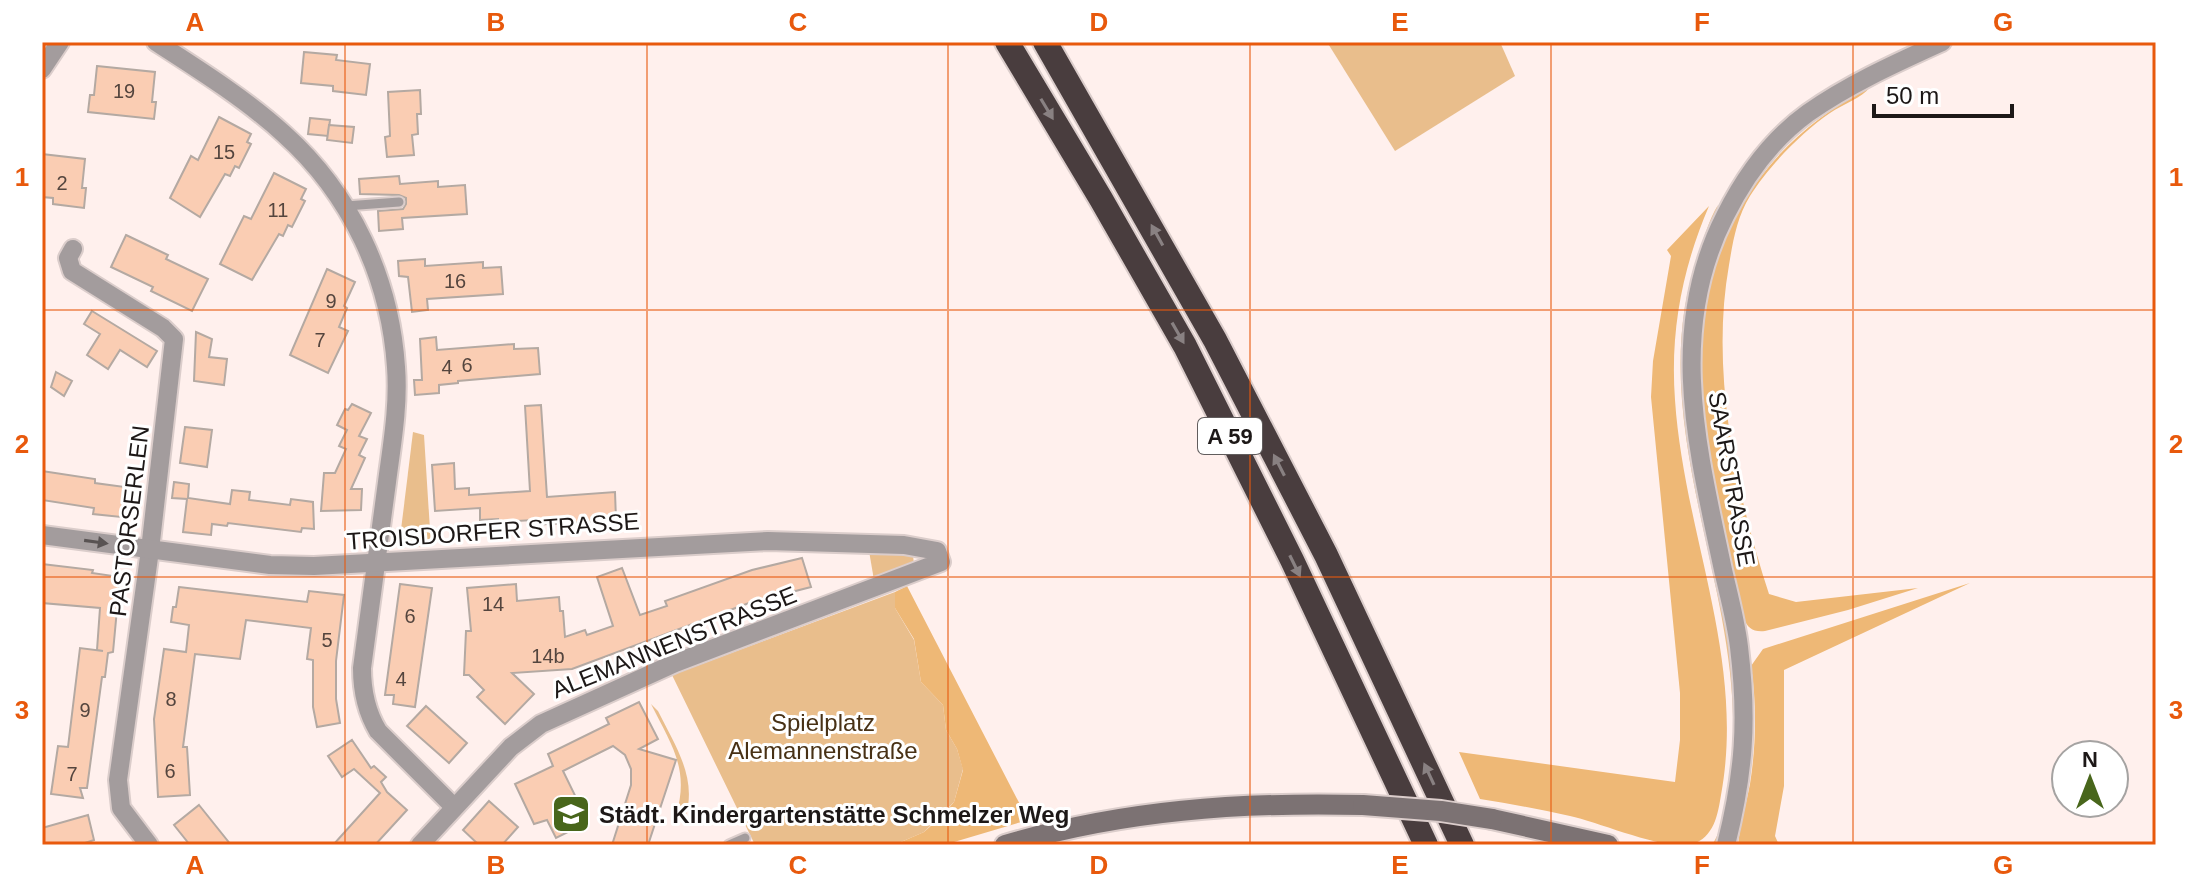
<svg xmlns="http://www.w3.org/2000/svg" width="2198" height="887" font-family="Helvetica,sans-serif">
	<style>
		.green { fill: #e9be8c }
		.forest { fill: #eeb876 }
		.building { fill: #facdb3; stroke: #b4a9a2; stroke-width: 2 }
		.lines { fill: none; stroke-linecap: round; stroke-linejoin: round }
		.lane-casing { stroke: #dbcdcb; stroke-width: 13 }
		.street-casing { stroke: #dbcdcb; stroke-width: 22 }
		.secondary-casing { stroke: #dbcdcb; stroke-width: 24 }
		.highway-casing { stroke: #dbcdcb; stroke-width: 28 }
		.lane { stroke: #a39c9d; stroke-width: 9 }
		.street { stroke: #a39c9d; stroke-width: 18 }
		.secondary { stroke: #7c7273; stroke-width: 20 }
		.highway { stroke: #493d3e; stroke-width: 24 }
		.secondary-bridge-casing { stroke: #dbcdcb; stroke-width: 24; stroke-linecap: butt }
		.secondary-bridge { stroke: #7c7273; stroke-width: 20 }
		.oneway { fill: #898182 }
		.oneway2 { fill: #595353 }
		.grid { fill: none; stroke: #e8590c; stroke-width: 2; stroke-opacity: 0.55 }
		.labels { text-anchor: middle; dominant-baseline: central; stroke-width: 6; stroke-linejoin: round; paint-order: stroke }
		.number-label { font-size: 20px; fill: #54453e }
		.shield { fill: #fff; stroke: #615d5d; stroke-width: 2 }
		.shield-label { font-size: 22px; font-weight: bold; fill: #1d1817 }
		.street-label { font-size: 24px; fill: #1d1817; stroke: #fff }
		.park-label { font-size: 24px; fill: #483115; stroke: #fff }
		.poi-label { font-size: 24px; font-weight: bold; fill: #1d1817; stroke: #fff; text-anchor: start }
		.neatline { fill: none; stroke: #e8590c; stroke-width: 3 }
		.grid-label { font-size: 26px; text-anchor: middle; font-weight: bold; fill: #e8590c }
	</style>
	<rect width="100%" height="100%" fill="#fff0ed"/>
	<g class="green">
		<polygon points="1327,42 1500,42 1515,76 1395,151"/>
		<path d="M1718 205C1714 222 1705 239 1700 257 1686 304 1679 352 1684 401 1693 504 1734 604 1737 707 1737 725 1735 744 1733 762 1732 789 1728 821 1716 845H1712C1726 824 1728 794 1731 769 1750 596 1639 426 1698 255 1704 239 1709 219 1718 205Z"/>
		<polygon points="413,432 424,435 431,546 408,547 400,538"/>
		<polygon points="869,551 913,555 914,565 874,580"/>
		<polygon points="895,592 895,608 914,640 921,682 943,705 946,730 957,749 963,769 954,802 924,832 894,845 755,845 672,675"/>
		<path d="M651 704 658 711C676 747 698 779 685 818L676 815C690 769 671 744 651 704Z"/>
	</g>
	<g class="forest">
		<path d="M1870 87C1862 98 1843 104 1830 113 1802 132 1768 167 1750 196 1737 217 1733 241 1729 265 1710 372 1736 493 1769 594L1796 602 1918 588 1848 610 1765 631C1753 632 1748 629 1743 617 1731 552 1712 487 1704 421 1686 276 1739 155 1870 87Z"/>
		<path d="M1709 206C1682 269 1670 332 1675 400 1684 534 1746 659 1721 795 1718 814 1714 838 1692 844 1667 852 1599 822 1570 816 1540 809 1510 804 1480 799L1459 752 1675 782 1680 740V693L1651 397 1653 361 1671 256 1667 250Z"/>
		<path d="M1970 583 1784 670V786L1775 836 1779 845H1738C1740 825 1746 805 1750 784 1756 746 1757 705 1751 666L1763 649Z"/>
		<polygon points="907,586 1028,820 944,845 894,845 924,832 942,816 954,802 963,770 957,749 946,730 943,705 921,682 914,639 895,608 895,592"/>
	</g>
	<g class="building">
		<polygon points="304,52 337,55 336,60 370,64 366,95 333,91 333,86 301,83"/>
		<polygon points="97,66 155,72 152,102 156,102 154,119 88,112 90,95 94,95"/>
		<polygon points="420,90 421,114 417,114 418,134 412,135 414,155 387,157 385,137 390,136 388,92"/>
		<polygon points="219,117 251,134 247,142 251,144 239,168 235,166 230,176 225,174 200,217 170,198 191,156 198,160"/>
		<polygon points="310,118 330,120 328,136 308,134"/>
		<polygon points="329,125 354,127 352,143 327,140"/>
		<polygon points="42,154 85,159 82,188 86,188 84,208 53,204 53,198 42,197"/>
		<polygon points="274,173 306,189 301,199 305,201 292,227 288,225 283,236 279,234 252,280 220,264 244,216 251,219"/>
		<polygon points="399,176 400,184 438,181 438,187 465,185 467,214 402,218 403,229 379,231 378,211 403,209 406,204 406,198 399,195 360,194 359,179"/>
		<polygon points="126,235 168,255 166,259 208,279 192,311 151,291 153,287 111,267"/>
		<polygon points="425,259 425,266 483,262 483,268 501,267 503,294 427,299 428,310 412,312 408,277 399,276 398,261"/>
		<polygon points="327,269 355,282 344,306 347,308 339,327 348,331 328,373 290,355"/>
		<polygon points="92,311 157,351 147,367 120,350 108,369 87,355 100,334 84,324"/>
		<polygon points="196,332 212,339 209,357 227,359 224,385 194,381"/>
		<polygon points="436,337 437,350 514,344 514,349 538,348 540,374 458,381 458,383 439,385 439,393 415,395 414,380 422,380 420,339"/>
		<polygon points="56,372 72,381 64,396 51,387"/>
		<polygon points="352,404 371,413 359,436 367,439 359,455 365,458 351,489 362,489 361,510 321,511 324,473 335,473 346,449 339,446 347,430 337,425 345,409 348,410"/>
		<polygon points="541,405 547,497 615,492 616,520 533,525 533,520 498,522 498,519 480,520 480,508 435,511 432,465 454,463 455,489 469,488 469,495 530,491 525,406"/>
		<polygon points="185,427 212,430 207,467 180,463"/>
		<polygon points="42,471 95,479 95,483 125,487 121,517 93,514 94,508 42,500"/>
		<polygon points="174,482 189,484 188,498 230,504 232,490 250,492 249,500 290,505 291,499 313,502 314,529 302,528 301,532 228,523 227,526 212,524 211,535 183,532 187,499 172,498"/>
		<polygon points="802,558 811,587 749,603 572,669 512,673 534,694 505,724 477,697 484,690 469,675 464,675 466,631 471,631 467,588 516,584 517,601 559,597 560,611 563,611 565,637 585,630 587,635 613,626 597,577 622,568 640,615 667,606 665,601 752,570"/>
		<polygon points="42,564 93,570 92,573 120,577 113,652 108,653 105,677 102,677 87,788 80,788 83,798 51,794 58,746 68,747 80,648 103,651 97,650 100,608 42,603"/>
		<polygon points="400,584 432,588 415,707 393,704 394,695 385,695"/>
		<polygon points="179,587 307,602 309,591 344,595 336,661 336,699 340,723 317,727 313,707 313,660 307,659 311,628 246,620 240,659 195,654 183,747 187,747 190,795 158,797 154,719 164,649 186,652 189,625 171,622 173,607 176,607"/>
		<polygon points="639,702 658,739 639,749 676,760 648,845 612,845 631,785 631,769 625,755 613,746 563,771 588,822 556,838 547,820 534,824 515,784 553,766 548,754 609,724 606,718"/>
		<polygon points="426,706 467,743 449,763 407,726"/>
		<polygon points="352,740 371,768 374,766 386,777 381,782 387,792 407,810 375,845 333,845 380,793 354,769 342,777 328,756"/>
		<polygon points="489,801 518,827 502,845 479,845 463,830"/>
		<polygon points="199,805 231,845 190,845 174,825"/>
		<polygon points="88,815 94,840 85,843 85,845 42,845 42,828"/>
	</g>
	<g class="lines">
		<g class="lane-casing">
			<g id="lane">
				<polyline points="346,206 399,202"/>
				<polyline points="729,845 745,838"/>
			</g>
		</g>
		<g class="street-casing">
			<g id="street">
				<path d="M156 42C198 69 247 100 284 134 351 194 390 278 396 367 399 405 392 444 387 482 379 544 370 606 362 668 362 691 366 711 378 731L454 807"/>
				<polyline points="42,69 60,42"/>
				<polyline points="73,249 68,258 72,271 163,328 174,339 150,550 118,780 121,808 149,845"/>
				<polyline points="42,535 270,565 314,566 768,541 904,545 937,551 941,562 675,663 541,724 511,747 420,845"/>
				<path d="M1726 845C1744 773 1748 721 1739 647 1736 622 1729 596 1723 570 1698 451 1666 331 1725 216 1745 176 1772 139 1808 113 1849 84 1896 63 1942 42"/>
			</g>
		</g>
		<g class="secondary-casing">
			<g id="secondary">
				<polyline points="1492,819 1608,845"/>
				<path d="M1005 845C1124 810 1239 802 1363 805"/>
			</g>
		</g>
		<g class="highway-casing">
			<g id="highway">
				<polyline points="1007,42 1101,199 1185,346 1292,560 1426,845"/>
				<polyline points="1045,42 1215,340 1326,555 1462,845"/>
			</g>
		</g>
		<use href="#lane" class="lane"/>
		<use href="#street" class="street"/>
		<use href="#secondary" class="secondary"/>
		<use href="#highway" class="highway"/>
		<g class="secondary-bridge-casing">
			<polyline id="secondary-bridge" points="1363,805 1441,811 1492,819"/>
		</g>
		<use href="#secondary-bridge" class="secondary-bridge"/>
	</g>
	<defs><path id="oneway-solid" d="M-6-.8H1V-3.2L6.5 0L1 3.2V.8H-6Z" transform="scale(2)"/></defs>
	<g class="oneway">
		<use href="#oneway-solid" transform="translate(1047 109) rotate(59)"/>
		<use href="#oneway-solid" transform="translate(1157 235) rotate(-119)"/>
		<use href="#oneway-solid" transform="translate(1178 333) rotate(60)"/>
		<use href="#oneway-solid" transform="translate(1279 465) rotate(-117)"/>
		<use href="#oneway-solid" transform="translate(1295 566) rotate(64)"/>
		<use href="#oneway-solid" transform="translate(1429 774) rotate(-115)"/>
	</g>
	<use class="oneway2" href="#oneway-solid" transform="translate(96 542) rotate(8)"/>
	<path class="grid" d="M345 42V845M647 42V845M948 42V845M1250 42V845M1551 42V845M1853 42V845M42 310H2156M42 577H2156"/>
	<defs>
		<g id="school-square" transform="scale(2)"><rect x="-9" y="-9" width="18" height="18" rx="4" fill="#48661b" stroke="#fff"/><path d="M0-5L7-2L0 1L-7-2ZM-4 1L0 2.5L4 1V4Q0 6-4 4Z" fill="#fff"/></g>
	</defs>
	<g fill-rule="evenodd">
		<use href="#school-square" x="571" y="814"/>
	</g>
	<g class="labels">
		<g class="number-label">
			<text x="124" y="91">19</text>
			<text x="224" y="152">15</text>
			<text x="62" y="183">2</text>
			<text x="278" y="210">11</text>
			<text x="455" y="281">16</text>
			<text x="331" y="301">9</text>
			<text x="320" y="340">7</text>
			<text x="467" y="365">6</text>
			<text x="447" y="367">4</text>
			<text x="493" y="604">14</text>
			<text x="410" y="616">6</text>
			<text x="327" y="640">5</text>
			<text x="548" y="656">14b</text>
			<text x="401" y="679">4</text>
			<text x="171" y="699">8</text>
			<text x="85" y="710">9</text>
			<text x="170" y="771">6</text>
			<text x="72" y="774">7</text>
		</g>
		<rect class="shield" x="1198" y="418" width="64" height="36" rx="6"/>
		<g class="shield-label">
			<text x="1230" y="436">A 59</text>
		</g>
		<g class="street-label">
			<text transform="translate(1732 479) rotate(80)">SAARSTRASSE</text>
			<text transform="translate(129 521) rotate(-83)">PASTORSERLEN</text>
			<text transform="translate(493 531) rotate(-4)">TROISDORFER STRASSE</text>
			<text transform="translate(674 642) rotate(-22)">ALEMANNENSTRASSE</text>
		</g>
		<g class="park-label">
			<text x="823" y="722">Spielplatz<tspan x="823" dy="28">Alemannenstraße</tspan></text>
		</g>
		<g class="poi-label">
			<text x="599" y="814">Städt. Kindergartenstätte Schmelzer Weg</text>
		</g>
	</g>
	<rect width="2198" height="887" fill="none" stroke="#ffffff" stroke-width="88"/>
	<g transform="translate(2090 779)"><circle r="38" fill="#ffffff" stroke="#a5a3a2" stroke-width="2"/>
	<path d="M0-6L14 30L0 20L-14 30Z" fill="#48661b"/>
	<text y="-12" font-size="22" font-weight="bold" text-anchor="middle" fill="#1d1817">N</text>
	</g>
	<path d="M1874 104v12h138v-12" fill="none" stroke="#1d1817" stroke-width="4"/>
	<text x="1886" y="104" font-size="24" fill="#1d1817" stroke="#ffffff" stroke-width="6" paint-order="stroke">50 m</text>
	<rect x="44" y="44" width="2110" height="799" class="neatline"/>
	<g class="grid-label">
		<text x="195" y="31">A</text>
		<text x="496" y="31">B</text>
		<text x="798" y="31">C</text>
		<text x="1099" y="31">D</text>
		<text x="1400" y="31">E</text>
		<text x="1702" y="31">F</text>
		<text x="2003" y="31">G</text>
		<text x="22" y="186">1</text>
		<text x="2176" y="186">1</text>
		<text x="22" y="453">2</text>
		<text x="2176" y="453">2</text>
		<text x="22" y="719">3</text>
		<text x="2176" y="719">3</text>
		<text x="195" y="874">A</text>
		<text x="496" y="874">B</text>
		<text x="798" y="874">C</text>
		<text x="1099" y="874">D</text>
		<text x="1400" y="874">E</text>
		<text x="1702" y="874">F</text>
		<text x="2003" y="874">G</text>
	</g>
</svg>
